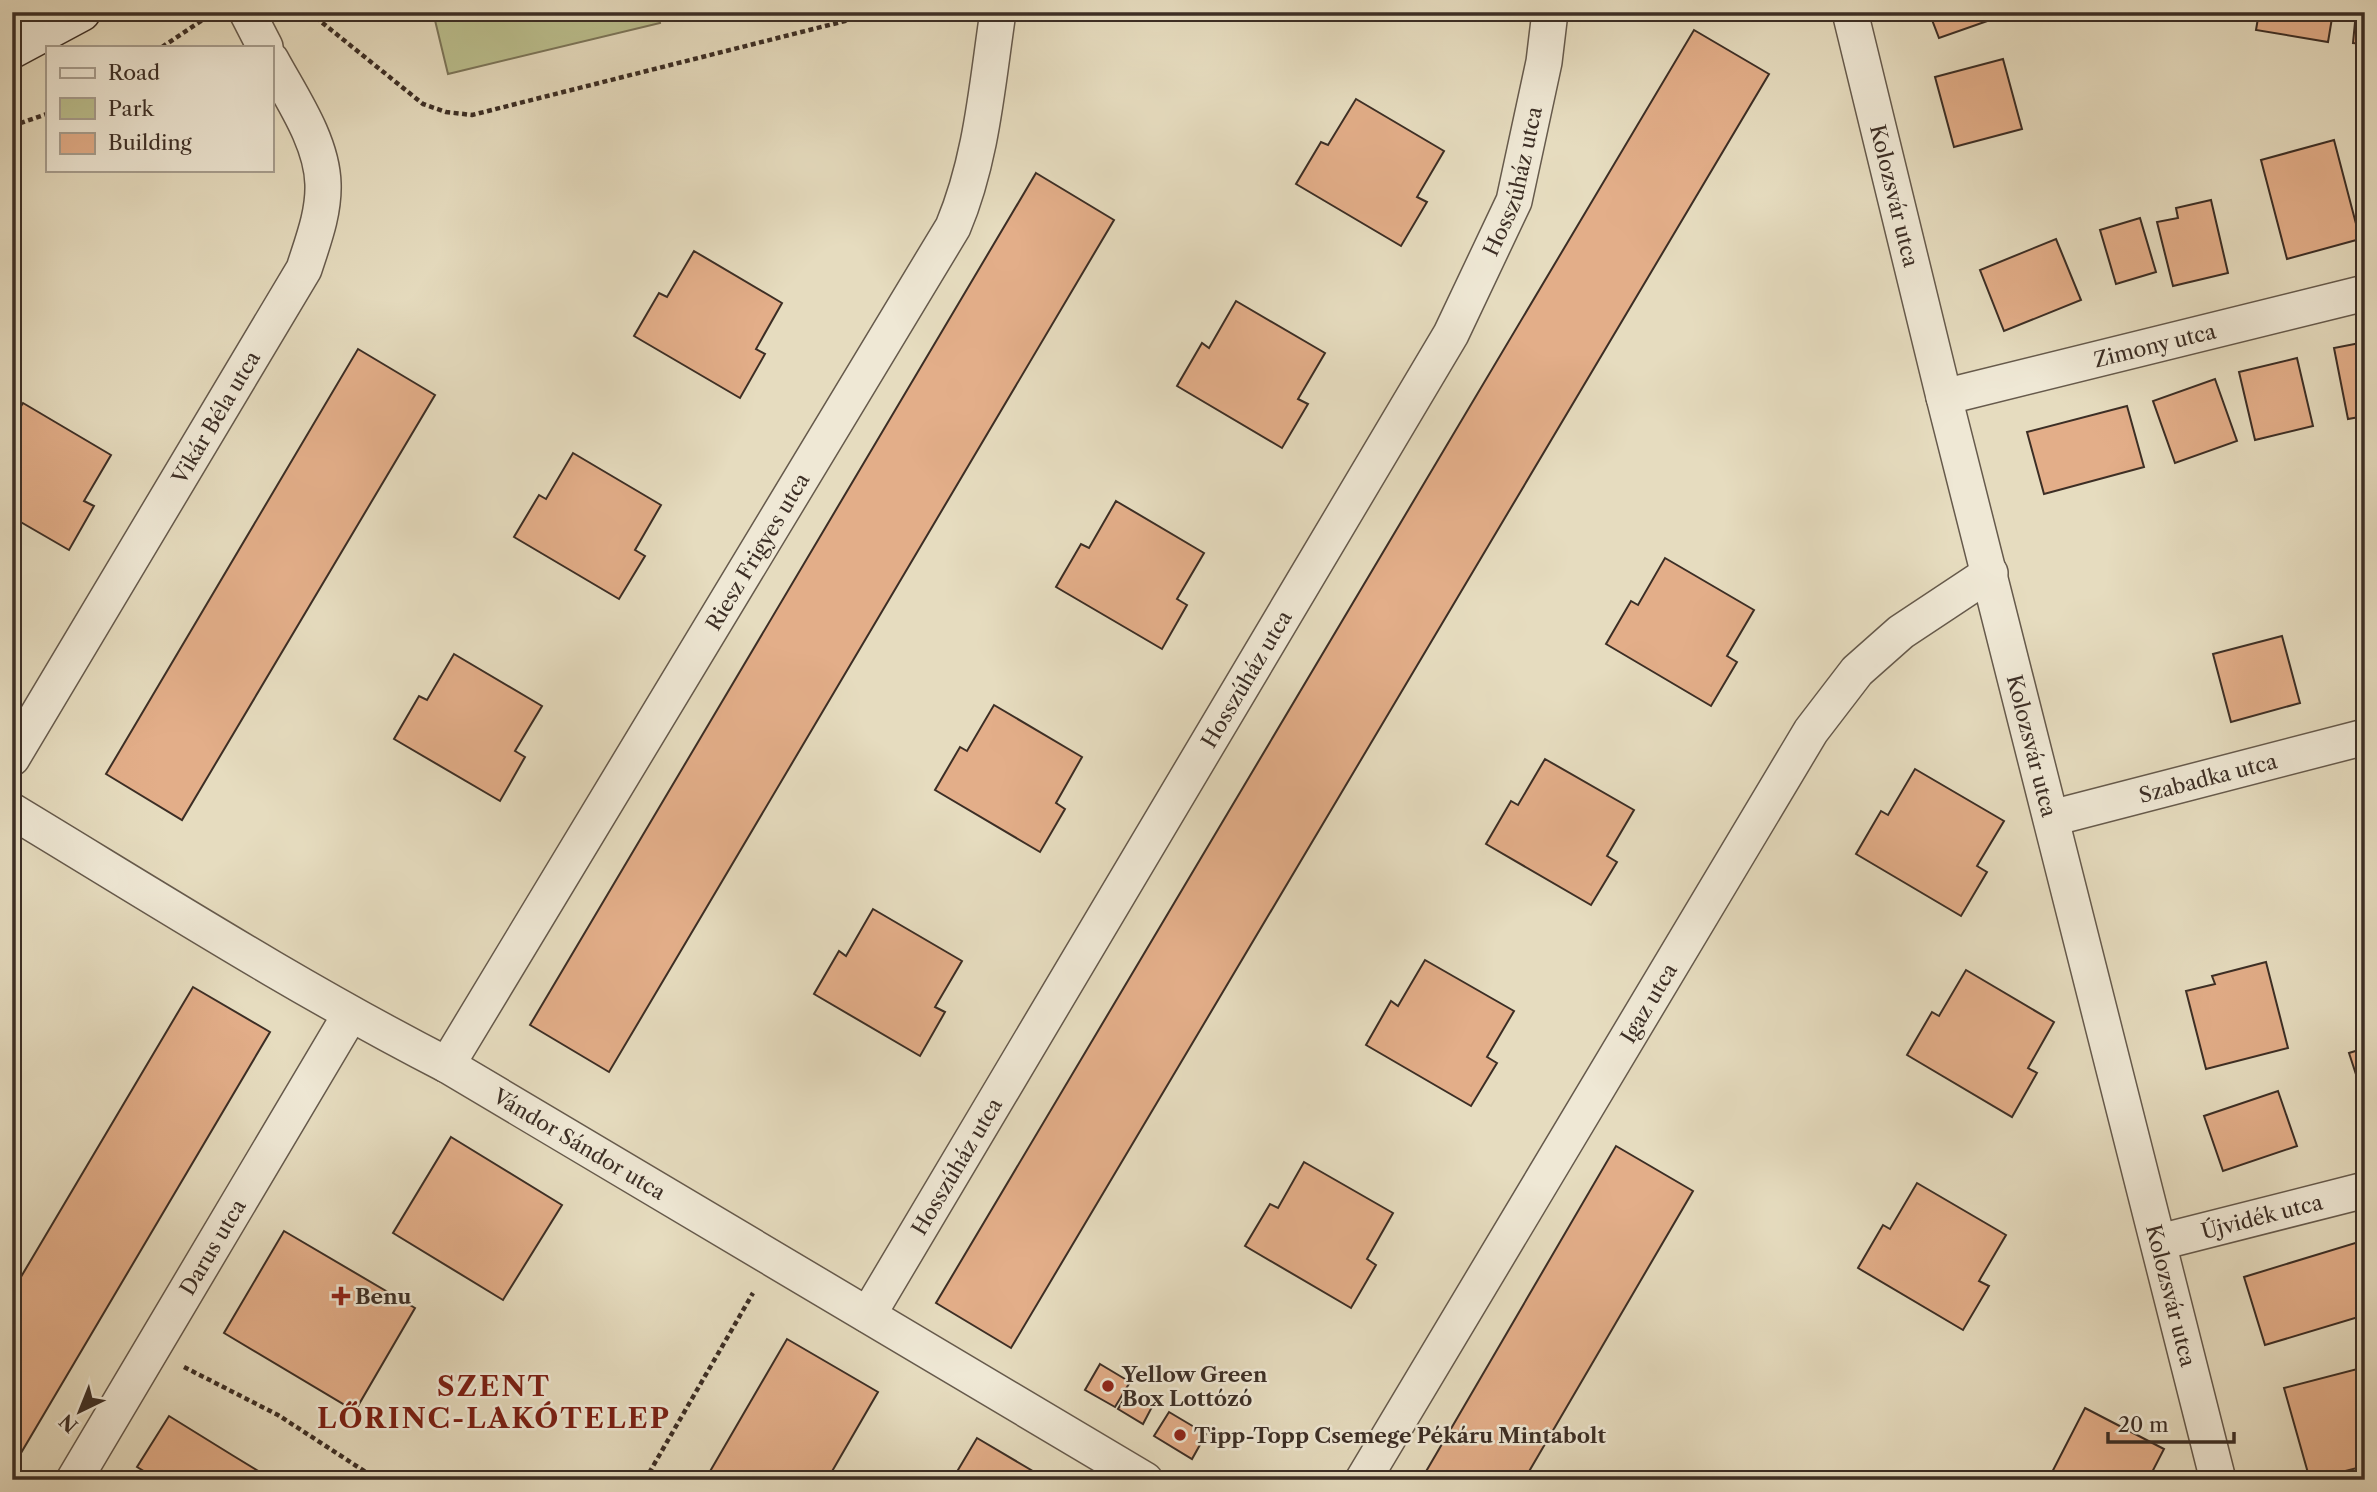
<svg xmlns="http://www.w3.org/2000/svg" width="2377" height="1492" font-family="'Libre Caslon Text',serif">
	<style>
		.green { fill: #bbbf8e; stroke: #7c765a; stroke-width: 2 }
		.building { fill: #e3ae89; stroke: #3c2e25; stroke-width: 2 }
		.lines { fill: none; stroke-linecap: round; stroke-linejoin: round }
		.street-casing { stroke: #665a4c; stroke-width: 38 }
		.secondary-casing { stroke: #3c2e25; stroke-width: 41 }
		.path { stroke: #3c2e25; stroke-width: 4.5; stroke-dasharray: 5 3.5; stroke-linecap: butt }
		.street { stroke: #efe8d5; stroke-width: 35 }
		.secondary { stroke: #efe8d5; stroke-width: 38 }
		.poi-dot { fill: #8f2418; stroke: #efe8d5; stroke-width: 2.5 }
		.labels { text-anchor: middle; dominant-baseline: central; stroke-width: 5; stroke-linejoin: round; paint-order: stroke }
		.street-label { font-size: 21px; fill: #3c2e25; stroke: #efe8d5 }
		.poi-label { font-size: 21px; font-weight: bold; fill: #3c2e25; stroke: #efe8d5; text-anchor: start }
		.district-label { font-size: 28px; font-weight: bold; letter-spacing: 2px; fill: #7a1f14; stroke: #efe8d5 }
	</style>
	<rect width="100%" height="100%" fill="#e6dcbf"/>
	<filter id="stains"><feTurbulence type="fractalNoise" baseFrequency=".00286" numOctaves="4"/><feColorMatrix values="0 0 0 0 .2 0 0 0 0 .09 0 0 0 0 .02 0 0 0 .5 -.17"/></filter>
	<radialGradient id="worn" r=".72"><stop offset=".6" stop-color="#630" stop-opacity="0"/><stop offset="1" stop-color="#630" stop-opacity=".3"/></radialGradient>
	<polygon class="green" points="433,12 658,12 660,23 448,74"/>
	<g class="building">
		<polygon points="1929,12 2013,12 1939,38"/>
		<polygon points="2259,12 2333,12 2328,42 2256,30"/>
		<polygon points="2356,12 2365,12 2365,44 2353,43"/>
		<polygon points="1694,30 1769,74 1011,1348 936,1303"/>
		<polygon points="2003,59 2022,129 1954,147 1935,77"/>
		<polygon points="1356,99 1444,151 1417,197 1427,202 1401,246 1296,184 1321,142 1328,145"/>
		<polygon points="2334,140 2360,239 2287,259 2261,160"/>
		<polygon points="1036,173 1114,220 609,1072 530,1025"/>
		<polygon points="2211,200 2228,273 2173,286 2157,222 2178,218 2176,208"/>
		<polygon points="2140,218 2156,272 2116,284 2100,230"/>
		<polygon points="2056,239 2081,300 2004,331 1980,270"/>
		<polygon points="694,251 782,303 756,349 765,354 740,398 634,336 659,293 667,297"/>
		<polygon points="1236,301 1325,353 1298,399 1308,404 1282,448 1177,386 1202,343 1209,348"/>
		<polygon points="2365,342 2365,416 2348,419 2334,348"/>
		<polygon points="358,349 435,395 182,820 106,774"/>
		<polygon points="2297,358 2313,426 2255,440 2239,372"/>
		<polygon points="2215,379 2237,441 2175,463 2153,401"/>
		<polygon points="23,403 111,455 84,501 94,506 69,550 12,517 12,421"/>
		<polygon points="2127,406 2144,467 2044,494 2027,432"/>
		<polygon points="573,453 661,505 635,550 645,556 619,599 514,537 539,495 546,499"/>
		<polygon points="1116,501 1204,553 1177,599 1187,605 1162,649 1056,587 1081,544 1089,548"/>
		<polygon points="1665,558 1754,610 1727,656 1737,662 1711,706 1606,644 1631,601 1638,605"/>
		<polygon points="2282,636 2300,703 2231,722 2213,654"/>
		<polygon points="454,654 542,706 515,751 525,757 500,801 394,739 419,696 427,700"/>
		<polygon points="994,705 1082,757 1056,803 1065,809 1040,852 935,790 960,747 967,751"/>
		<polygon points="1545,759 1634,810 1607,856 1617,862 1591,905 1486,844 1511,801 1518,805"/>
		<polygon points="1915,769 2004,821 1977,866 1987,872 1961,916 1856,854 1881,811 1888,815"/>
		<polygon points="873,909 962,961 935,1007 945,1012 920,1056 814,994 839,951 846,956"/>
		<polygon points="1425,960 1514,1011 1487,1057 1497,1063 1471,1106 1366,1045 1391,1001 1398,1006"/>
		<polygon points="2266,962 2288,1048 2206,1069 2186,991 2215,984 2212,976"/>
		<polygon points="1966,970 2054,1022 2028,1068 2037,1073 2012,1117 1907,1055 1932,1012 1939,1016"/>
		<polygon points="193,987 270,1032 18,1458 12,1454 12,1292"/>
		<polygon points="2365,1048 2365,1102 2349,1053"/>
		<polygon points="2278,1091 2297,1146 2223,1171 2204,1116"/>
		<polygon points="451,1137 562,1205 503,1300 393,1233"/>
		<polygon points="1616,1146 1693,1191 1524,1480 1421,1480"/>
		<polygon points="1304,1162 1393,1213 1367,1259 1376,1265 1351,1308 1245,1246 1270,1204 1278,1208"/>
		<polygon points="1917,1183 2006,1235 1979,1281 1989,1286 1963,1330 1858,1268 1883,1225 1890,1229"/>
		<polygon points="284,1231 415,1308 355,1411 224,1333"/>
		<polygon points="2365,1240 2365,1315 2265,1345 2244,1277"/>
		<polygon points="787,1339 878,1392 827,1480 705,1480"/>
		<polygon points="1100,1364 1130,1382 1115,1407 1085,1390"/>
		<polygon points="2365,1367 2365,1466 2310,1480 2284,1388"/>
		<polygon points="1129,1391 1153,1405 1143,1424 1118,1409"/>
		<polygon points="2085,1408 2164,1449 2148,1480 2048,1480"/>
		<polygon points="1169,1412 1206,1434 1192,1459 1154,1436"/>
		<polygon points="169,1416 232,1455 273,1480 159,1480 137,1467"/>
		<polygon points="977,1438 1048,1480 952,1480"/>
	</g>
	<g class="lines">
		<g class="street-casing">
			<g id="street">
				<polyline points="247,12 265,47"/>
				<path id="s1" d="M1850 12 1944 397 2218 1480"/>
				<path id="s2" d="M1944 397 2365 293"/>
				<path id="s3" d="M12 758 304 269C313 241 324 213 323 184 322 141 291 97 271 60"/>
				<path id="s4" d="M12 811C156 898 297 988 447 1065L1145 1480"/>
				<path id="s5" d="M2052 818 2365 737"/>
				<path id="s6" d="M447 1065 953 227C982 158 987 85 998 12"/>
				<path id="s7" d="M2160 1242 2365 1190"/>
				<path id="s8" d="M868 1315 1451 334 1514 201 1544 62 1550 12"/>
				<path id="s9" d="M74 1480 350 1015"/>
				<path id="s10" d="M1363 1480 1811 731 1857 671 1901 632 1990 573"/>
			</g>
		</g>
		<g class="secondary-casing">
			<polyline id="secondary" points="12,49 81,12"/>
		</g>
		<g class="path">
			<polyline points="309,12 423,104 446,112 472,115 845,21 857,12"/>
			<polyline points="162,47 210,15"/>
			<polyline points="12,126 47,114"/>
			<polyline points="184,1367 278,1415 378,1480"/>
			<polyline points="645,1480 753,1293"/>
		</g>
		<use href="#street" class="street"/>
		<use href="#secondary" class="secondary"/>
	</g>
	<g class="poi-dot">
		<path d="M337.5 1285.5h7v7h7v7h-7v7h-7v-7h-7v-7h7z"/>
		<circle cx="1108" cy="1386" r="7"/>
		<circle cx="1180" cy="1435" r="7"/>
	</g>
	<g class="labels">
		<g class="street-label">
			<text stroke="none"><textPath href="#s8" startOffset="1307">Hosszúház utca</textPath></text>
			<text stroke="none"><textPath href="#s1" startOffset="189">Kolozsvár utca</textPath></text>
			<text stroke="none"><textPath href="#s2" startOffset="217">Zimony utca</textPath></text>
			<text stroke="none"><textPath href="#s3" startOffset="397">Vikár Béla utca</textPath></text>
			<text stroke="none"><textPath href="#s6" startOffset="600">Riesz Frigyes utca</textPath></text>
			<text stroke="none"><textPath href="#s8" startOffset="740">Hosszúház utca</textPath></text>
			<text stroke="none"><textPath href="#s1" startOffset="756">Kolozsvár utca</textPath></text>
			<text stroke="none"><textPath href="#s5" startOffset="161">Szabadka utca</textPath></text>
			<text stroke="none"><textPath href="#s10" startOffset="556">Igaz utca</textPath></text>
			<text stroke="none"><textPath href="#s4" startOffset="658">Vándor Sándor utca</textPath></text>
			<text stroke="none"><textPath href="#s8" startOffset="173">Hosszúház utca</textPath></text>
			<text stroke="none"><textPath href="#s7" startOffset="105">Újvidék utca</textPath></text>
			<text stroke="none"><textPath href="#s9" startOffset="271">Darus utca</textPath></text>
			<text stroke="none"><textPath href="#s1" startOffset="1323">Kolozsvár utca</textPath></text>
		</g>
		<g class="poi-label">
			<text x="355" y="1296">Benu</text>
			<text x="1122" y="1374">Yellow Green<tspan x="1122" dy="24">Box Lottózó</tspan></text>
			<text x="1194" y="1435">Tipp-Topp Csemege Pékáru Mintabolt</text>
		</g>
		<g class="district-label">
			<text x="494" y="1386">SZENT<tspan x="494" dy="32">LŐRINC-LAKÓTELEP</tspan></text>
		</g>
	</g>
	<rect width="2377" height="1492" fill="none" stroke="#e6dcbf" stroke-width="42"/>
	<rect x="14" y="14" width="2349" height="1464" fill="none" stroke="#3c2e25" stroke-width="3.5"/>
	<rect x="21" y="21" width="2335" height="1450" fill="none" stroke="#3c2e25" stroke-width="2"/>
	<rect x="46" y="46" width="228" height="126" fill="#efe8d5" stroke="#a79e8f" stroke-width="2"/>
	<rect x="60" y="68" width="35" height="10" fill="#efe8d5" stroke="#a79e8f" stroke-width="2"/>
	<text x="108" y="80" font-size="21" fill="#3c2e25">Road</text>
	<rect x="60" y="98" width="35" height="21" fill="#bbbf8e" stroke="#a79e8f" stroke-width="2"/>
	<text x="108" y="116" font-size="21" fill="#3c2e25">Park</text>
	<rect x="60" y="133" width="35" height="21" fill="#e3ae89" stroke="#a79e8f" stroke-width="2"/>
	<text x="108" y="150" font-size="21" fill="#3c2e25">Building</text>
	<g transform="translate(80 1411) rotate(223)" stroke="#efe8d5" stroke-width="5" paint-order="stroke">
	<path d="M0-5L12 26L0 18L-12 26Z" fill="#3c2e25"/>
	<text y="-10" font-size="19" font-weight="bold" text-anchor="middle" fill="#3c2e25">N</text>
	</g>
	<path d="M2108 1432v10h126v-10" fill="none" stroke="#3c2e25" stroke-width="3.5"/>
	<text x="2118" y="1432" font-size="21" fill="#3c2e25" stroke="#efe8d5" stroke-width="5" paint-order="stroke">20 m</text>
	<rect width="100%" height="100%" filter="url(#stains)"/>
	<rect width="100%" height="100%" fill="url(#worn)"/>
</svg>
